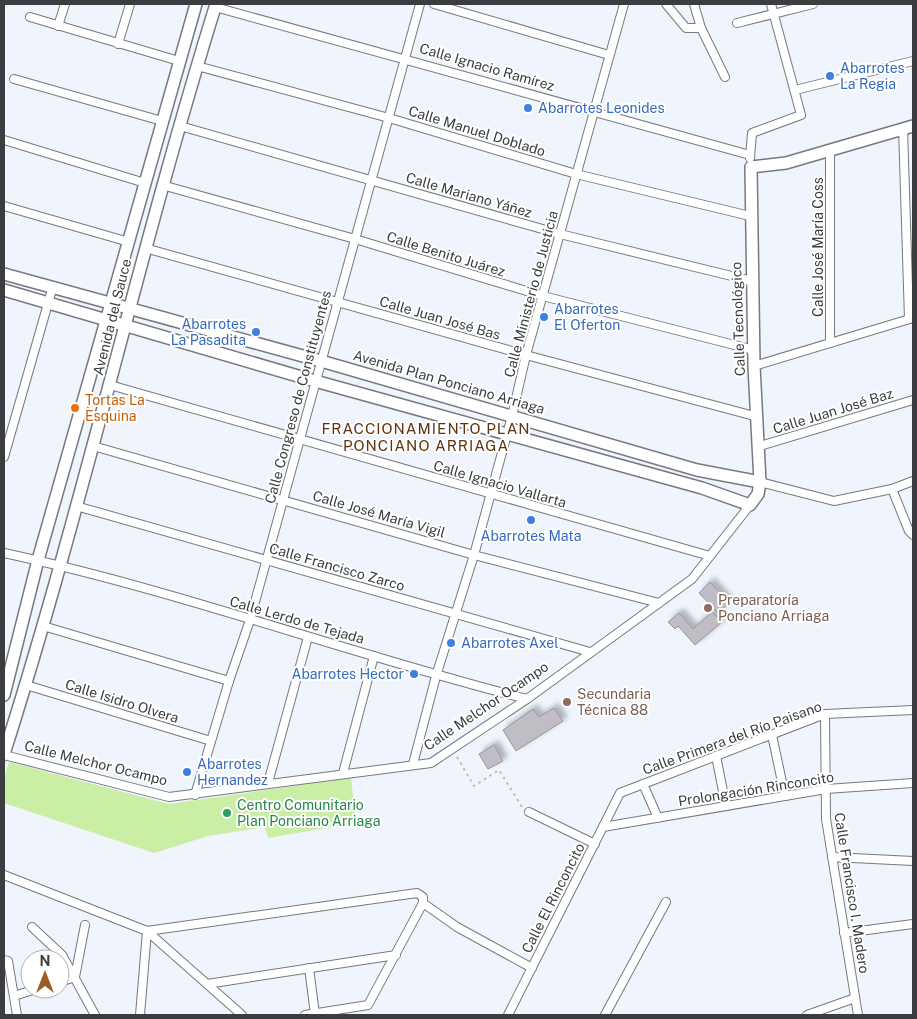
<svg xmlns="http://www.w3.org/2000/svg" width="917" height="1019" font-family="'Public Sans',sans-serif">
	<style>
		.green { fill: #cbeea5 }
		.building { fill: #c0bdc5; stroke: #97949c; filter: url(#shadow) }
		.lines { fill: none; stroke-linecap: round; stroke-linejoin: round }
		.street-casing { stroke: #757981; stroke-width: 10 }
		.secondary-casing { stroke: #757981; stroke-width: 14 }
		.path { stroke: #b8bcc4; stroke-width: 2; stroke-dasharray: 2.5 4; stroke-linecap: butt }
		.street { stroke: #fff; stroke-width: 8 }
		.secondary { stroke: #fff; stroke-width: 11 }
		.shop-dot { fill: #3f7fe0; stroke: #fff; stroke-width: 2 }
		.food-dot { fill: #e8710a; stroke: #fff; stroke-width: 2 }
		.education-dot { fill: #8d6e63; stroke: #fff; stroke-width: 2 }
		.leisure-dot { fill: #2e9e5b; stroke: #fff; stroke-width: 2 }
		.labels { text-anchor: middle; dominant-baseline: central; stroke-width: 4; stroke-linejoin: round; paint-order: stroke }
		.street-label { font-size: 14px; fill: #3b3d40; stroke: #fff }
		.shop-label { font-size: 14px; fill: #366cbe; stroke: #fff; text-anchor: start }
		.food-label { font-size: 14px; fill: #c56008; stroke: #fff; text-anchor: start }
		.education-label { font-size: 14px; fill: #785e54; stroke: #fff; text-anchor: start }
		.leisure-label { font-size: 14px; fill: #27864d; stroke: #fff; text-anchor: start }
		.neighbourhood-label { font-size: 15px; letter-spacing: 1px; fill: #5f330c; stroke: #fff }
	</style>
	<defs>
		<filter id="shadow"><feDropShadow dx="4.5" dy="-4.5" stdDeviation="2.5" flood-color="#0004"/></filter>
	</defs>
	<rect width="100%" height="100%" fill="#eff4fd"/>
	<polygon class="green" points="9,762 169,804 351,778 356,823 268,838 265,827 208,836 154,853 4,803 4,779"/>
	<g class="building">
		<polygon points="710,582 729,603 718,613 699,593"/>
		<polygon points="712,612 722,622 695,645 678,626 675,629 668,622 679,613 693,629"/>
		<polygon points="554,708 563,721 516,751 503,730 533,709 539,717"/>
		<polygon points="494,745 503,761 488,769 479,754"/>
	</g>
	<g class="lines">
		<g class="street-casing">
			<g id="street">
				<polyline points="434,4 609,55"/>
				<polyline points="666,4 686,28 701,28"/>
				<polyline points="694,4 701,28 725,77"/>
				<polyline points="215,7 750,155"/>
				<polyline points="30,17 179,61"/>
				<polyline points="737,23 813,4"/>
				<polyline points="58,26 65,4"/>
				<polyline points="118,44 130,4"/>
				<polyline points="197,66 389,118 576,174 750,216"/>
				<polyline points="14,79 162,121"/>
				<polyline points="795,90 913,61"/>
				<polyline points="180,126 560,234 752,281"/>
				<polyline points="903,128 909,319"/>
				<polyline points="4,140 145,183"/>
				<polyline points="750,158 752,133 801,115 771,4"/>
				<polyline points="162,185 355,239 543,296 754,350"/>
				<polyline points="4,206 129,242"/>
				<polyline points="145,248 526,355 758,417"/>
				<polyline points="830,343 830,150"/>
				<polyline points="754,366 913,318"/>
				<polyline points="110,385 710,556"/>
				<polyline points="93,446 474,555 659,603"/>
				<polyline points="760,446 913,400"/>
				<polyline points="4,457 53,286"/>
				<polyline points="760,482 834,501 892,489 913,481"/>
				<polyline points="892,489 909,531 913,535"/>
				<polyline points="76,506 590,652"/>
				<path d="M4 553C181 591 352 655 527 699"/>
				<polyline points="43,626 229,681"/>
				<polyline points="26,685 211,741"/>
				<polyline points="825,714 826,819 858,1015"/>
				<polyline points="772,735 785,796"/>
				<polyline points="4,755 169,797 431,763 527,699 692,579 750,505"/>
				<polyline points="716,756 726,806"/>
				<polyline points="413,764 436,676 474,555 512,416 526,355 624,4"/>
				<polyline points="343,773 374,656"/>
				<polyline points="268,783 308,637"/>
				<polyline points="643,784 658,818"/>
				<polyline points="195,795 229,681 250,620 420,4"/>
				<polyline points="529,812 595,844"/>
				<polyline points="603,827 826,789 913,783"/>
				<polyline points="832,857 913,861"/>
				<polyline points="4,875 147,931 417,893 423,897 423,903 368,1005 305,1015"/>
				<polyline points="423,903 457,927 532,968"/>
				<polyline points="32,927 62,955 95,1015"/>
				<polyline points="147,931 242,1015"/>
				<polyline points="844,933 913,924"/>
				<polyline points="4,960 8,961 17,1015"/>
				<polyline points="309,968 315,1014"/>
				<polyline points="60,982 75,977 85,925"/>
				<polyline points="207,984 396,955"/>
				<polyline points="14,996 36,989"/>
				<polyline points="140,1015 147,931"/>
				<polyline points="508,1015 620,793 825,714 913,710"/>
				<polyline points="605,1015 666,902"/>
				<polyline points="807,1015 855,998"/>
			</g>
		</g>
		<g class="secondary-casing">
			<g id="secondary">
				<polyline points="4,274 321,361 697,470 760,482"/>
				<polyline points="4,290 315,381 702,488 750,505 758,494 760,482 754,366 751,167 786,163 913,126"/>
				<polyline points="4,695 38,560 196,4"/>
				<path d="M4 754C83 506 139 252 216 4"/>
			</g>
		</g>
		<polyline class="path" points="457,757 474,786 499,770 522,807"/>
		<use href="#street" class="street"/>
		<use href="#secondary" class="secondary"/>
	</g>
	<g class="shop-dot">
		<circle cx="830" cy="76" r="5"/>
		<circle cx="528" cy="108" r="5"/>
		<circle cx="544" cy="317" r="5"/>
		<circle cx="256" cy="332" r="5"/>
		<circle cx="531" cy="520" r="5"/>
		<circle cx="451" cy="643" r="5"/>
		<circle cx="414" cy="674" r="5"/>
		<circle cx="187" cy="772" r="5"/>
	</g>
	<circle class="food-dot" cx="75" cy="408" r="5"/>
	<g class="education-dot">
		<circle cx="708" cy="608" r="5"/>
		<circle cx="567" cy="702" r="5"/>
	</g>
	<circle class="leisure-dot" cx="227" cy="813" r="5"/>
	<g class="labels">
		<g class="street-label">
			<text transform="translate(487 67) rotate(16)">Calle Ignacio Ramírez</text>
			<text transform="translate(477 131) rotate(17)">Calle Manuel Doblado</text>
			<text transform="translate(469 195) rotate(16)">Calle Mariano Yáñez</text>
			<text transform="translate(818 247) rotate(-90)">Calle José María Coss</text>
			<text transform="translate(446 254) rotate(17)">Calle Benito Juárez</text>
			<text transform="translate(531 294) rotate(-75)">Calle Ministerio de Justicia</text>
			<text transform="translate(112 317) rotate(-76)">Avenida del Sauce</text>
			<text transform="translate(440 318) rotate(16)">Calle Juan José Bas</text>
			<text transform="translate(738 319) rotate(-92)">Calle Tecnológico</text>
			<text transform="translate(449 382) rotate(16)">Avenida Plan Ponciano Arriaga</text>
			<text transform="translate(298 397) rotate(-75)">Calle Congreso de Constituyentes</text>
			<text transform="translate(833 411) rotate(-17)">Calle Juan José Baz</text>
			<text transform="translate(500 484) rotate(16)">Calle Ignacio Vallarta</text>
			<text transform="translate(379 514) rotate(16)">Calle José María Vigil</text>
			<text transform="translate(337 567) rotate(16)">Calle Francisco Zarco</text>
			<text transform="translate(297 620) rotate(16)">Calle Lerdo de Tejada</text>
			<text transform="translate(122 701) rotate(17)">Calle Isidro Olvera</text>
			<text transform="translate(486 706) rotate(-34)">Calle Melchor Ocampo</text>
			<text transform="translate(732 738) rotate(-20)">Calle Primera del Río Paisano</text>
			<text transform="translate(96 763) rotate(14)">Calle Melchor Ocampo</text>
			<text transform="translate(756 789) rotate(-9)">Prolongación Rinconcito</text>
			<text transform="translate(852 893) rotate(81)">Calle Francisco I. Madero</text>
			<text transform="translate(553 898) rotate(-63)">Calle El Rinconcito</text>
		</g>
		<g class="shop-label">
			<text x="840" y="68">Abarrotes<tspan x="840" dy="16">La Regia</tspan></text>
			<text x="538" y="108">Abarrotes Leonides</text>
			<text x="554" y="309">Abarrotes<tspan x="554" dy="16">El Oferton</tspan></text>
			<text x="246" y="324" text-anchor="end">Abarrotes<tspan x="246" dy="16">La Pasadita</tspan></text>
			<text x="531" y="536" text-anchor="middle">Abarrotes Mata</text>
			<text x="461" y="643">Abarrotes Axel</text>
			<text x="404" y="674" text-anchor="end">Abarrotes Hector</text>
			<text x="197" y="764">Abarrotes<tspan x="197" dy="16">Hernandez</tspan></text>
		</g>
		<g class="food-label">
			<text x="85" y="400">Tortas La<tspan x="85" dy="16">Esquina</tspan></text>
		</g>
		<g class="education-label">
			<text x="718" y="600">Preparatoría<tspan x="718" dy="16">Ponciano Arriaga</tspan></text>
			<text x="577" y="694">Secundaria<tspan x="577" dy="16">Técnica 88</tspan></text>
		</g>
		<g class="leisure-label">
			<text x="237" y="805">Centro Comunitario<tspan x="237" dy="16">Plan Ponciano Arriaga</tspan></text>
		</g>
		<g class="neighbourhood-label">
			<text x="426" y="428">FRACCIONAMIENTO PLAN<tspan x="426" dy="17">PONCIANO ARRIAGA</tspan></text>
		</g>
	</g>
	<rect width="917" height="1019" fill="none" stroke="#3b3d40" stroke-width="10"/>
	<g transform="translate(45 974)"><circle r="24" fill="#ffffff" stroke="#b1b1b3"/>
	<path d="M0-4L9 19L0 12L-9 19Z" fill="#9c5b25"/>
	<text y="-8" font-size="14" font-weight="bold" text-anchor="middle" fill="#3b3d40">N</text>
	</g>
</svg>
